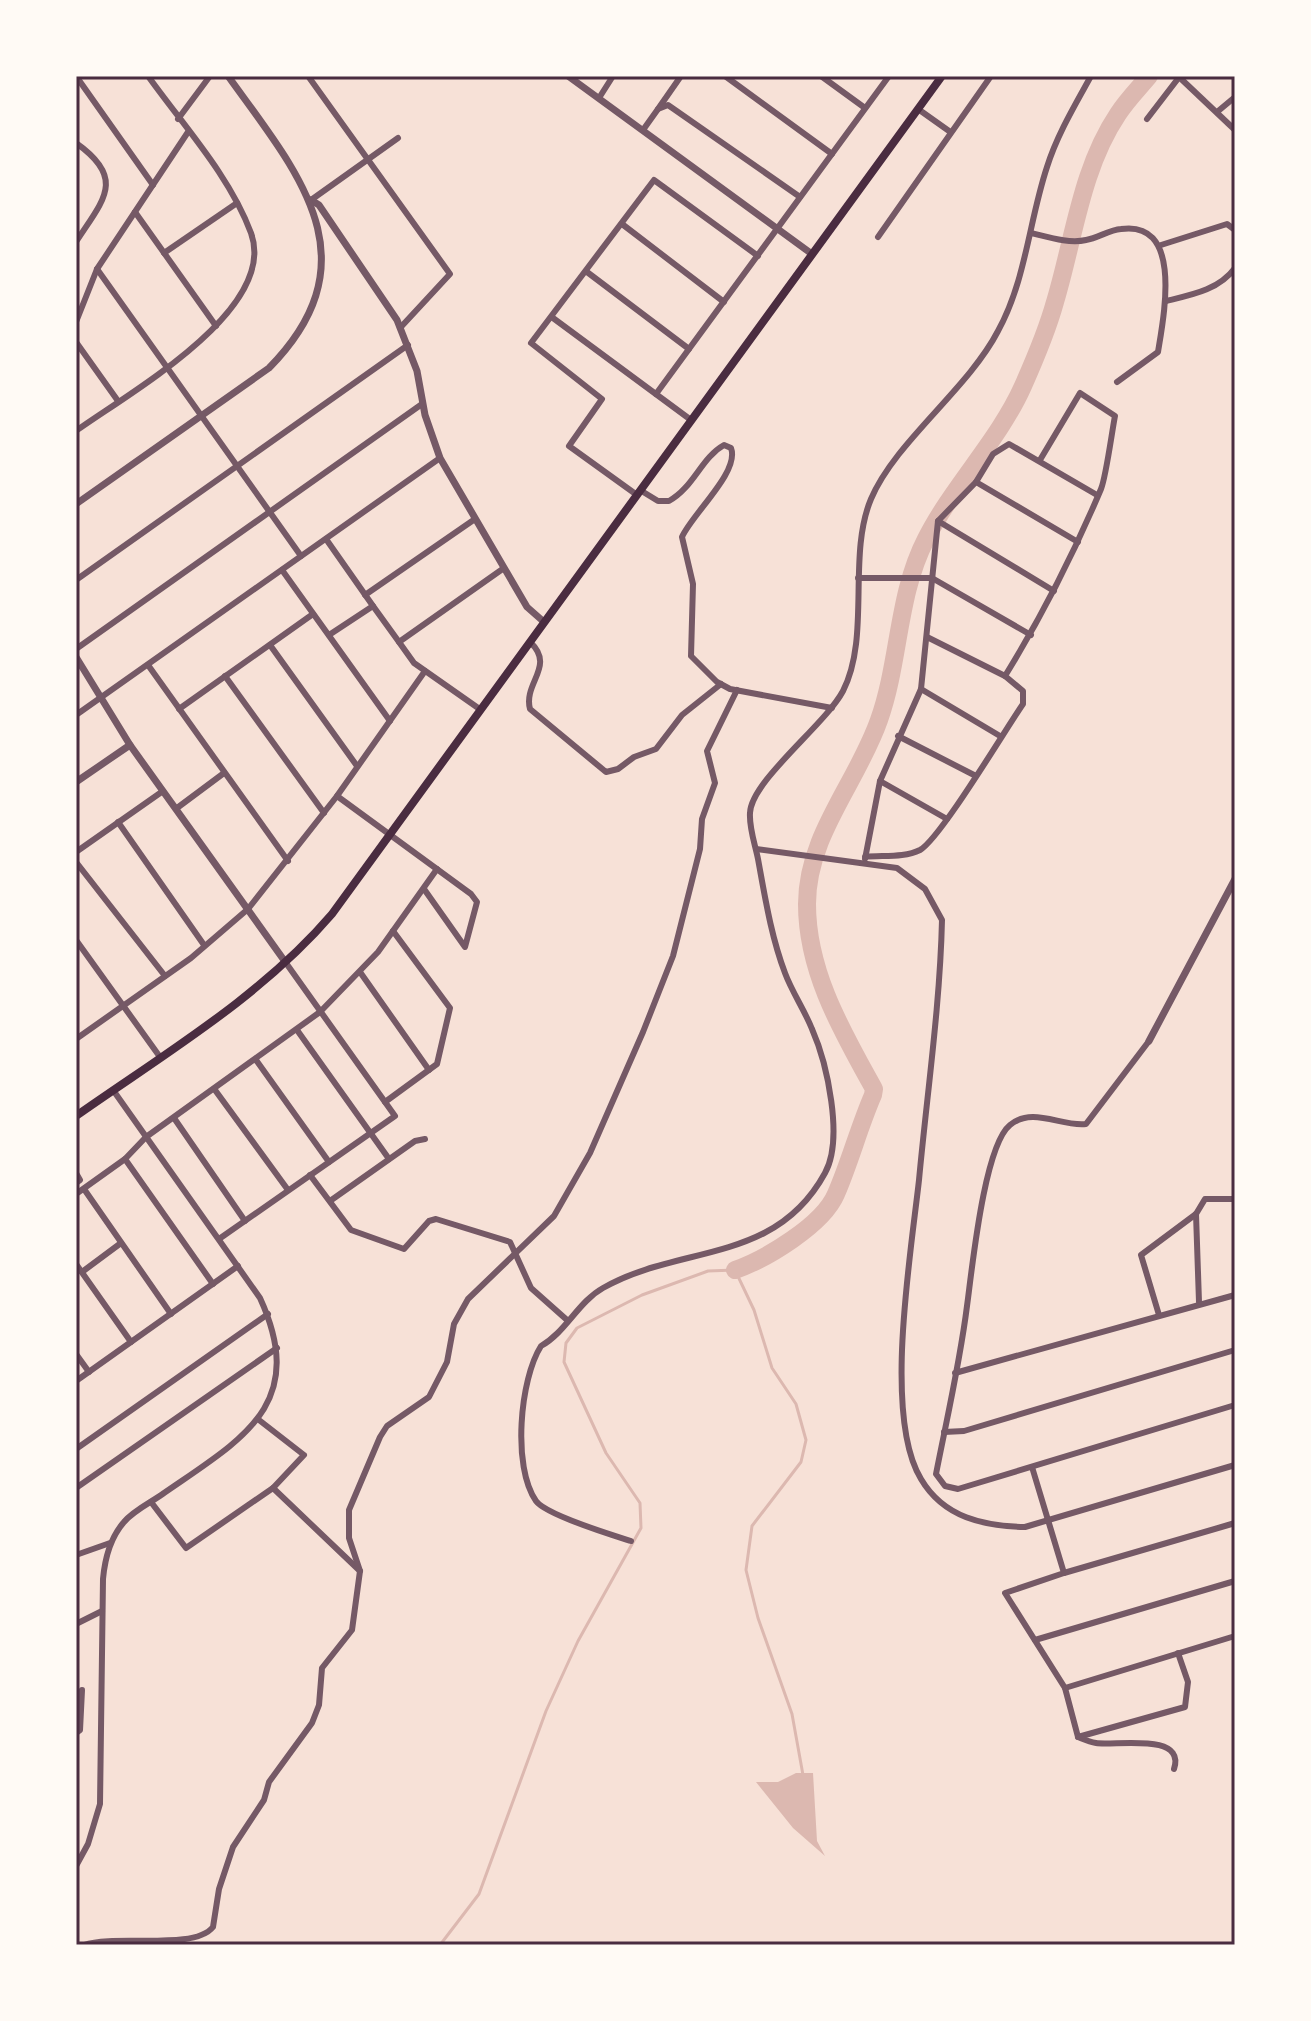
<svg xmlns="http://www.w3.org/2000/svg" width="1311" height="2021" font-family="Quicksand,sans-serif">
	<style>
		.water { fill: #dcb8b0 }
		.lines { fill: none; stroke-linecap: round; stroke-linejoin: round }
		.stream { stroke: #dcb8b0; stroke-width: 3 }
		.river { stroke: #dcb8b0; stroke-width: 18 }
		.minor { stroke: #755966; stroke-width: 6 }
		.tertiary { stroke: #755966; stroke-width: 7 }
		.secondary { stroke: #4a2c40; stroke-width: 8 }
		.neatline { fill: none; stroke: #4a2c40; stroke-width: 3 }
	</style>
	<rect width="100%" height="100%" fill="#f7e1d7"/>
	<polygon class="water" points="796,1773 813,1773 817,1841 825,1856 793,1828 756,1782 778,1782"/>
	<g class="lines">
		<polyline class="stream" points="440,1945 479,1894 546,1711 578,1641 641,1528 640,1503 606,1453 564,1362 566,1343 577,1328 642,1295 708,1271 735,1270 754,1310 772,1368 796,1404 806,1440 801,1462 752,1526 746,1570 758,1618 792,1714 803,1775"/>
		<path class="river" d="M735 1270C766 1259 823 1225 836 1194 850 1162 859 1127 873 1095L874 1089C842 1031 807 972 807 904 807 835 857 783 879 720 900 661 897 595 926 539 952 487 999 440 1023 386 1035 359 1047 331 1055 302 1074 239 1081 169 1118 114 1127 100 1139 88 1149 76"/>
		<g class="minor">
			<polyline points="76,76 153,185"/>
			<polyline points="308,76 450,274 400,328"/>
			<polyline points="725,76 832,154"/>
			<polyline points="821,76 865,108"/>
			<polyline points="1178,76 1235,130"/>
			<polyline points="599,98 613,76"/>
			<polyline points="658,109 681,76"/>
			<polyline points="918,109 949,131"/>
			<polyline points="1217,112 1235,97"/>
			<polyline points="178,119 210,76"/>
			<polyline points="1147,119 1180,76"/>
			<polyline points="643,130 658,109 668,105 800,197"/>
			<path d="M76 143C127 179 103 200 76 242"/>
			<polyline points="311,200 398,138"/>
			<polyline points="135,212 216,326"/>
			<polyline points="622,224 724,302"/>
			<path d="M1031 233C1048 237 1069 244 1086 240 1098 238 1109 230 1121 229 1183 220 1164 315 1158 352L1117 382"/>
			<polyline points="878,237 991,76"/>
			<polyline points="1161,245 1227,224 1235,230"/>
			<polyline points="164,253 237,203"/>
			<polyline points="97,269 301,556"/>
			<polyline points="587,272 689,349"/>
			<path d="M1166 301C1191 295 1219 290 1235 268"/>
			<polyline points="553,318 691,420"/>
			<polyline points="76,322 97,269 188,132"/>
			<polyline points="76,342 118,401"/>
			<polyline points="656,394 889,76"/>
			<path d="M76 431C127 394 279 310 251 233 230 176 183 125 148 76"/>
			<polyline points="976,482 1078,542"/>
			<path d="M640 490 658 501H669C694 487 701 458 724 445L731 448C740 472 692 514 682 537L693 584 691 656 717 682 730 689 832 708"/>
			<polyline points="637,495 569,446 602,399 531,343 654,180 758,256"/>
			<polyline points="938,521 1054,591"/>
			<polyline points="326,539 373,606 329,635"/>
			<polyline points="282,570 390,721"/>
			<polyline points="858,578 932,578 1031,635"/>
			<polyline points="76,580 408,345"/>
			<polyline points="365,595 475,519"/>
			<polyline points="373,606 399,642"/>
			<polyline points="927,637 1005,676"/>
			<path d="M530 642C556 666 523 683 530 709L606 772 618 769 634 757 656 749 682 715 721 684"/>
			<polyline points="270,645 357,766"/>
			<polyline points="76,649 422,404"/>
			<polyline points="148,665 288,861"/>
			<polyline points="225,676 324,813"/>
			<polyline points="921,689 1000,736"/>
			<polyline points="179,709 313,614"/>
			<polyline points="481,710 414,663 399,642 504,568"/>
			<polyline points="76,715 440,458"/>
			<polyline points="898,736 974,775"/>
			<polyline points="880,781 947,819"/>
			<polyline points="337,796 471,894 477,902 465,947 424,889"/>
			<polyline points="177,808 224,773"/>
			<polyline points="118,822 204,945"/>
			<path d="M756 849 897 868 925 889 942 920C940 1006 927 1094 919 1180 911 1253 883 1417 921 1479 944 1518 984 1526 1025 1527L1235 1465"/>
			<polyline points="76,852 163,791"/>
			<path d="M865 857C882 855 904 858 920 850 940 839 1005 730 1023 704V691L1005 676C1042 616 1074 553 1101 489 1106 477 1112 431 1115 416L1080 393 1040 460"/>
			<polyline points="865,859 880,781 921,689 938,521 976,482 993,454 1009,444 1097,495"/>
			<polyline points="76,862 165,976"/>
			<polyline points="76,940 160,1057"/>
			<polyline points="360,972 429,1070"/>
			<polyline points="297,1030 389,1159"/>
			<polyline points="76,1039 191,958 248,909 337,796 425,671"/>
			<path d="M1149 1041 1086 1124C1061 1127 1033 1106 1010 1125 984 1146 972 1270 967 1306 960 1362 947 1418 936 1474L945 1486 958 1489 1235 1405"/>
			<polyline points="256,1060 329,1162"/>
			<polyline points="215,1090 288,1190"/>
			<polyline points="385,1102 437,1064 450,1008 393,931"/>
			<polyline points="174,1118 245,1221"/>
			<polyline points="125,1159 146,1137 320,1012 378,952 437,869"/>
			<polyline points="76,1173 80,1180 76,1183"/>
			<polyline points="310,1175 351,1230 404,1249 429,1221 436,1219 510,1242 531,1288 567,1320"/>
			<polyline points="84,1189 171,1314"/>
			<polyline points="76,1194 125,1159 213,1284"/>
			<polyline points="330,1201 415,1141 425,1139"/>
			<polyline points="1196,1214 1199,1302"/>
			<polyline points="219,1239 395,1116 286,963"/>
			<polyline points="76,1264 131,1342"/>
			<polyline points="82,1272 121,1243"/>
			<polyline points="1159,1315 1141,1255 1196,1214 1205,1199 1235,1199"/>
			<polyline points="76,1354 89,1372"/>
			<polyline points="955,1373 1235,1295"/>
			<polyline points="76,1381 238,1266"/>
			<polyline points="944,1432 964,1431 1235,1350"/>
			<polyline points="76,1449 268,1314"/>
			<polyline points="1032,1467 1064,1573 1005,1593 1065,1688 1235,1636"/>
			<polyline points="76,1488 277,1348"/>
			<polyline points="273,1488 360,1571"/>
			<polyline points="151,1502 186,1548 273,1488 304,1455 259,1420"/>
			<path d="M631 1541C612 1535 546 1515 536 1501 512 1467 520 1379 541 1346 566 1332 578 1302 603 1288 680 1244 775 1265 825 1173 844 1139 827 1063 812 1029 804 1009 792 992 785 973 771 936 765 897 758 859 755 844 749 828 750 813 751 781 825 725 843 691 871 636 847 556 871 499 895 442 968 389 998 331 1026 280 1029 221 1047 167 1057 135 1075 105 1091 76"/>
			<polyline points="76,1555 110,1543"/>
			<polyline points="1064,1573 1235,1523"/>
			<polyline points="76,1624 102,1611"/>
			<polyline points="1035,1640 1235,1581"/>
			<polyline points="1065,1688 1078,1737 1185,1707 1188,1682 1178,1653"/>
			<polyline points="76,1733 80,1730 82,1690"/>
			<path d="M1078 1737C1083 1739 1089 1742 1096 1743 1115 1746 1186 1732 1174 1769"/>
			<path d="M76 1866 88 1844 100 1804 103 1579C105 1557 110 1538 124 1522 134 1510 152 1502 164 1493 242 1439 309 1405 260 1298L113 1090"/>
			<path d="M84 1945C116 1934 194 1951 213 1927L219 1889 233 1847 264 1800 269 1782 312 1723 319 1705 322 1668 352 1630 360 1571 349 1538V1510L380 1437 387 1426 429 1397 447 1362 454 1324 468 1299 554 1216 590 1153 643 1032 673 956 700 849 702 819 715 783 707 751 737 690"/>
		</g>
		<g class="tertiary">
			<polyline points="568,76 812,254"/>
			<polyline points="311,200 319,205 397,320 417,371 425,415 440,458 527,607 544,622"/>
			<path d="M76 504 269 368C376 259 297 172 228 76"/>
			<polyline points="76,657 130,745 286,963"/>
			<polyline points="76,782 130,745"/>
			<polyline points="1149,1041 1235,879"/>
		</g>
		<path class="secondary" d="M76 1116C164 1054 261 997 332 914L942 76"/>
	</g>
	<rect width="1311" height="2021" fill="none" stroke="#fffaf5" stroke-width="156"/>
	<rect x="78" y="78" width="1155" height="1865" class="neatline"/>
</svg>
